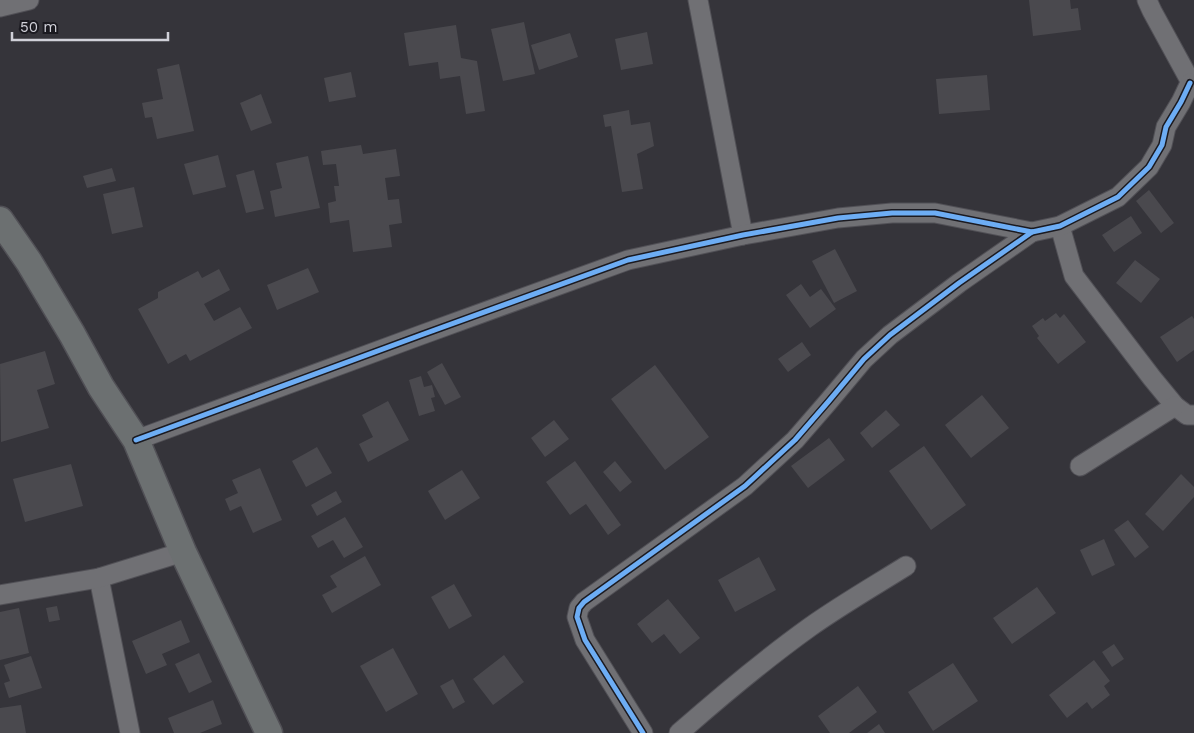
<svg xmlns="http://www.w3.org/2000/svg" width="1194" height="733" font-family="'Work Sans',sans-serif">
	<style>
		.building { fill: #4a494e }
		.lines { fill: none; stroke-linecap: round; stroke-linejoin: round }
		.street-casing { stroke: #515056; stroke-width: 21 }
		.secondary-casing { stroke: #515056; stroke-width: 29 }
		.street { stroke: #707074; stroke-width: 19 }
		.secondary { stroke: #6c7071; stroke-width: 26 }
		.cycleway-casing { stroke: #1b1a20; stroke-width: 8 }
		.cycleway { stroke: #6dadf4; stroke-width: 5 }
	</style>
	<rect width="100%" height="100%" fill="#35343a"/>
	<g class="building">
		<polygon points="1029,0 1070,0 1071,9 1078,8 1081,30 1033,36"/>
		<polygon points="524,22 535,74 503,81 491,29"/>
		<polygon points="456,25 461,58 477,61 485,111 466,114 460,76 440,79 438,62 409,66 404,33"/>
		<polygon points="647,32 653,64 621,70 615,39"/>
		<polygon points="570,33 578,57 539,70 531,45"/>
		<polygon points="179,64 194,131 157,139 152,117 145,118 142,103 163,99 157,69"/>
		<polygon points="351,72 356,97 329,102 324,78"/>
		<polygon points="987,75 990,110 939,114 936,79"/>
		<polygon points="261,94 272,123 251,131 240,103"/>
		<polygon points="629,110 631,125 650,122 654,146 637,154 643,189 622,192 611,126 605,127 603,115"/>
		<polygon points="361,145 363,154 396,149 400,176 385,178 388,200 399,199 402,223 389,225 392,247 353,252 349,220 330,223 328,203 336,201 334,186 339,186 336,164 323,165 321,151"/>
		<polygon points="218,155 226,187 193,195 184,164"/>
		<polygon points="308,156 320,208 275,217 270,191 282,188 276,163"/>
		<polygon points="112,168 116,181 87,188 83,176"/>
		<polygon points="254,170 264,209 246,213 236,175"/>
		<polygon points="134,187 143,227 112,234 103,194"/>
		<polygon points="1149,190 1174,223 1161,233 1136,201"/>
		<polygon points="1131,216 1142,233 1114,252 1102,235"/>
		<polygon points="835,249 857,291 834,303 812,261"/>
		<polygon points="1135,260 1160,279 1141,303 1116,283"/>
		<polygon points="308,268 319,292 277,310 267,285"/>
		<polygon points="219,269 230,290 204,304 214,321 240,307 252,328 190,361 186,354 168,364 138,309 158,298 158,292 198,271 202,278"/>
		<polygon points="801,284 810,297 821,289 836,309 810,328 786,295"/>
		<polygon points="1056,313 1060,318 1064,314 1086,342 1058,364 1037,338 1039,336 1032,326 1043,318 1045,321"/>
		<polygon points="1192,316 1194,319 1194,350 1177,362 1160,337"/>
		<polygon points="802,342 811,355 788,372 778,359"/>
		<polygon points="45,351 55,384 37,390 49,428 1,442 0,364"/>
		<polygon points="442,363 461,397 445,405 427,372"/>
		<polygon points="655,365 709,437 665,470 611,399"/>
		<polygon points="421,376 424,387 432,385 435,397 431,398 435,411 419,416 409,380"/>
		<polygon points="982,395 1009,428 971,458 945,425"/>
		<polygon points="388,401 409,440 368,462 359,444 373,437 362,415"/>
		<polygon points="886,410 900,425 872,448 860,433"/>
		<polygon points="554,420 569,439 545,457 531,438"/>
		<polygon points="829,438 845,460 808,488 791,466"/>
		<polygon points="924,446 966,505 931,530 889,471"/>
		<polygon points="317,447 332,473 306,487 292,461"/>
		<polygon points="575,461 621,525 608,535 586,504 570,515 546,482"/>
		<polygon points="615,461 632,482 620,492 603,472"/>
		<polygon points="71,464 83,506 25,522 13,479"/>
		<polygon points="260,468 282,520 253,533 241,506 230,511 225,499 238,493 232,480"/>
		<polygon points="462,470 480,498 445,520 428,491"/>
		<polygon points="1181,474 1194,487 1194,497 1163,531 1145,514"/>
		<polygon points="336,491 342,502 317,516 311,505"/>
		<polygon points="345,517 363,547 344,558 333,540 318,548 311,536"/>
		<polygon points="1128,520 1149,547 1135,558 1114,530"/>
		<polygon points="1104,539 1115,565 1092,576 1080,550"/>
		<polygon points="365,556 381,585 332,613 322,595 337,587 330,576"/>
		<polygon points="759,557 776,590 735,612 718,580"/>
		<polygon points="454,584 472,616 449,629 431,597"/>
		<polygon points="1037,587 1056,613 1012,644 993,618"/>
		<polygon points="668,599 700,638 680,654 664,634 652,643 637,624"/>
		<polygon points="57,606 60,620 49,622 46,608"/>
		<polygon points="19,608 29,653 0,660 0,612"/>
		<polygon points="181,620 190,642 162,654 167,665 146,674 132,641"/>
		<polygon points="1114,644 1124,659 1112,667 1102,652"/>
		<polygon points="393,648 418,694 386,712 360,666"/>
		<polygon points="199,653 212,682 189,693 175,664"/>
		<polygon points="504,655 524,682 493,705 473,679"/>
		<polygon points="31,656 42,688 9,698 4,683 10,681 4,665"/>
		<polygon points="1094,660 1110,681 1104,686 1110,695 1092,709 1087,702 1067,718 1049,695"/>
		<polygon points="953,663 978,701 933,731 908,692"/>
		<polygon points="453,679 465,702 453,709 440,686"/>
		<polygon points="858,686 877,712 849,733 830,733 818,716"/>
		<polygon points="213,700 222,724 200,733 174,733 168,718"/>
		<polygon points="21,705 26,733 0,733 0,708"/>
		<polygon points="879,724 885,733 867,733"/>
	</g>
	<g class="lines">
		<g class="street-casing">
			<g id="street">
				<polyline points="698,0 743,235"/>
				<polyline points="1147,0 1152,11 1194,88"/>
				<polyline points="0,7 29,0"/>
				<polyline points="1060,226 1074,276 1152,378 1175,406 1187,415 1194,415"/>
				<polyline points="136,440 421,335 628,260 743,235 838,218 892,213 935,213 1032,232 1060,226 1118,197 1149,167 1162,145 1166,127 1181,102 1190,83"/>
				<polyline points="1080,466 1175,406"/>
				<polyline points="99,578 130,733"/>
				<polyline points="0,595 99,578 183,552"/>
				<polyline points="643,733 585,640 577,617 579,608 584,602 745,486 795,440 828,402 864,359 890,335 959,283 1032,232"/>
				<path d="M679 733C721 696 764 660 810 627 841 605 874 586 906 566"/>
			</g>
		</g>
		<g class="secondary-casing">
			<polyline id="secondary" points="0,220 29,262 72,334 101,387 136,440 183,552 269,733"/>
		</g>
		<use href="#street" class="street"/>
		<use href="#secondary" class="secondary"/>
		<g class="cycleway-casing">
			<g id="cycleway">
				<polyline points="136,440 421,335 628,260 743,235 838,218 892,213 935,213 1032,232 1060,226 1118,197 1149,167 1162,145 1166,127 1181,102 1190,83"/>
				<polyline points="643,733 585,640 577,617 579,608 584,602 745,486 795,440 828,402 864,359 890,335 959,283 1032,232"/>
			</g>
		</g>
		<use href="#cycleway" class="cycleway"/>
	</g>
	<path d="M12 32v8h156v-8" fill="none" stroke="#d1d1d9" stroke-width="2.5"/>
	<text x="20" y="32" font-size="15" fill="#d1d1d9" stroke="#1b1a20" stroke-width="4" paint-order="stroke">50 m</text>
</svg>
